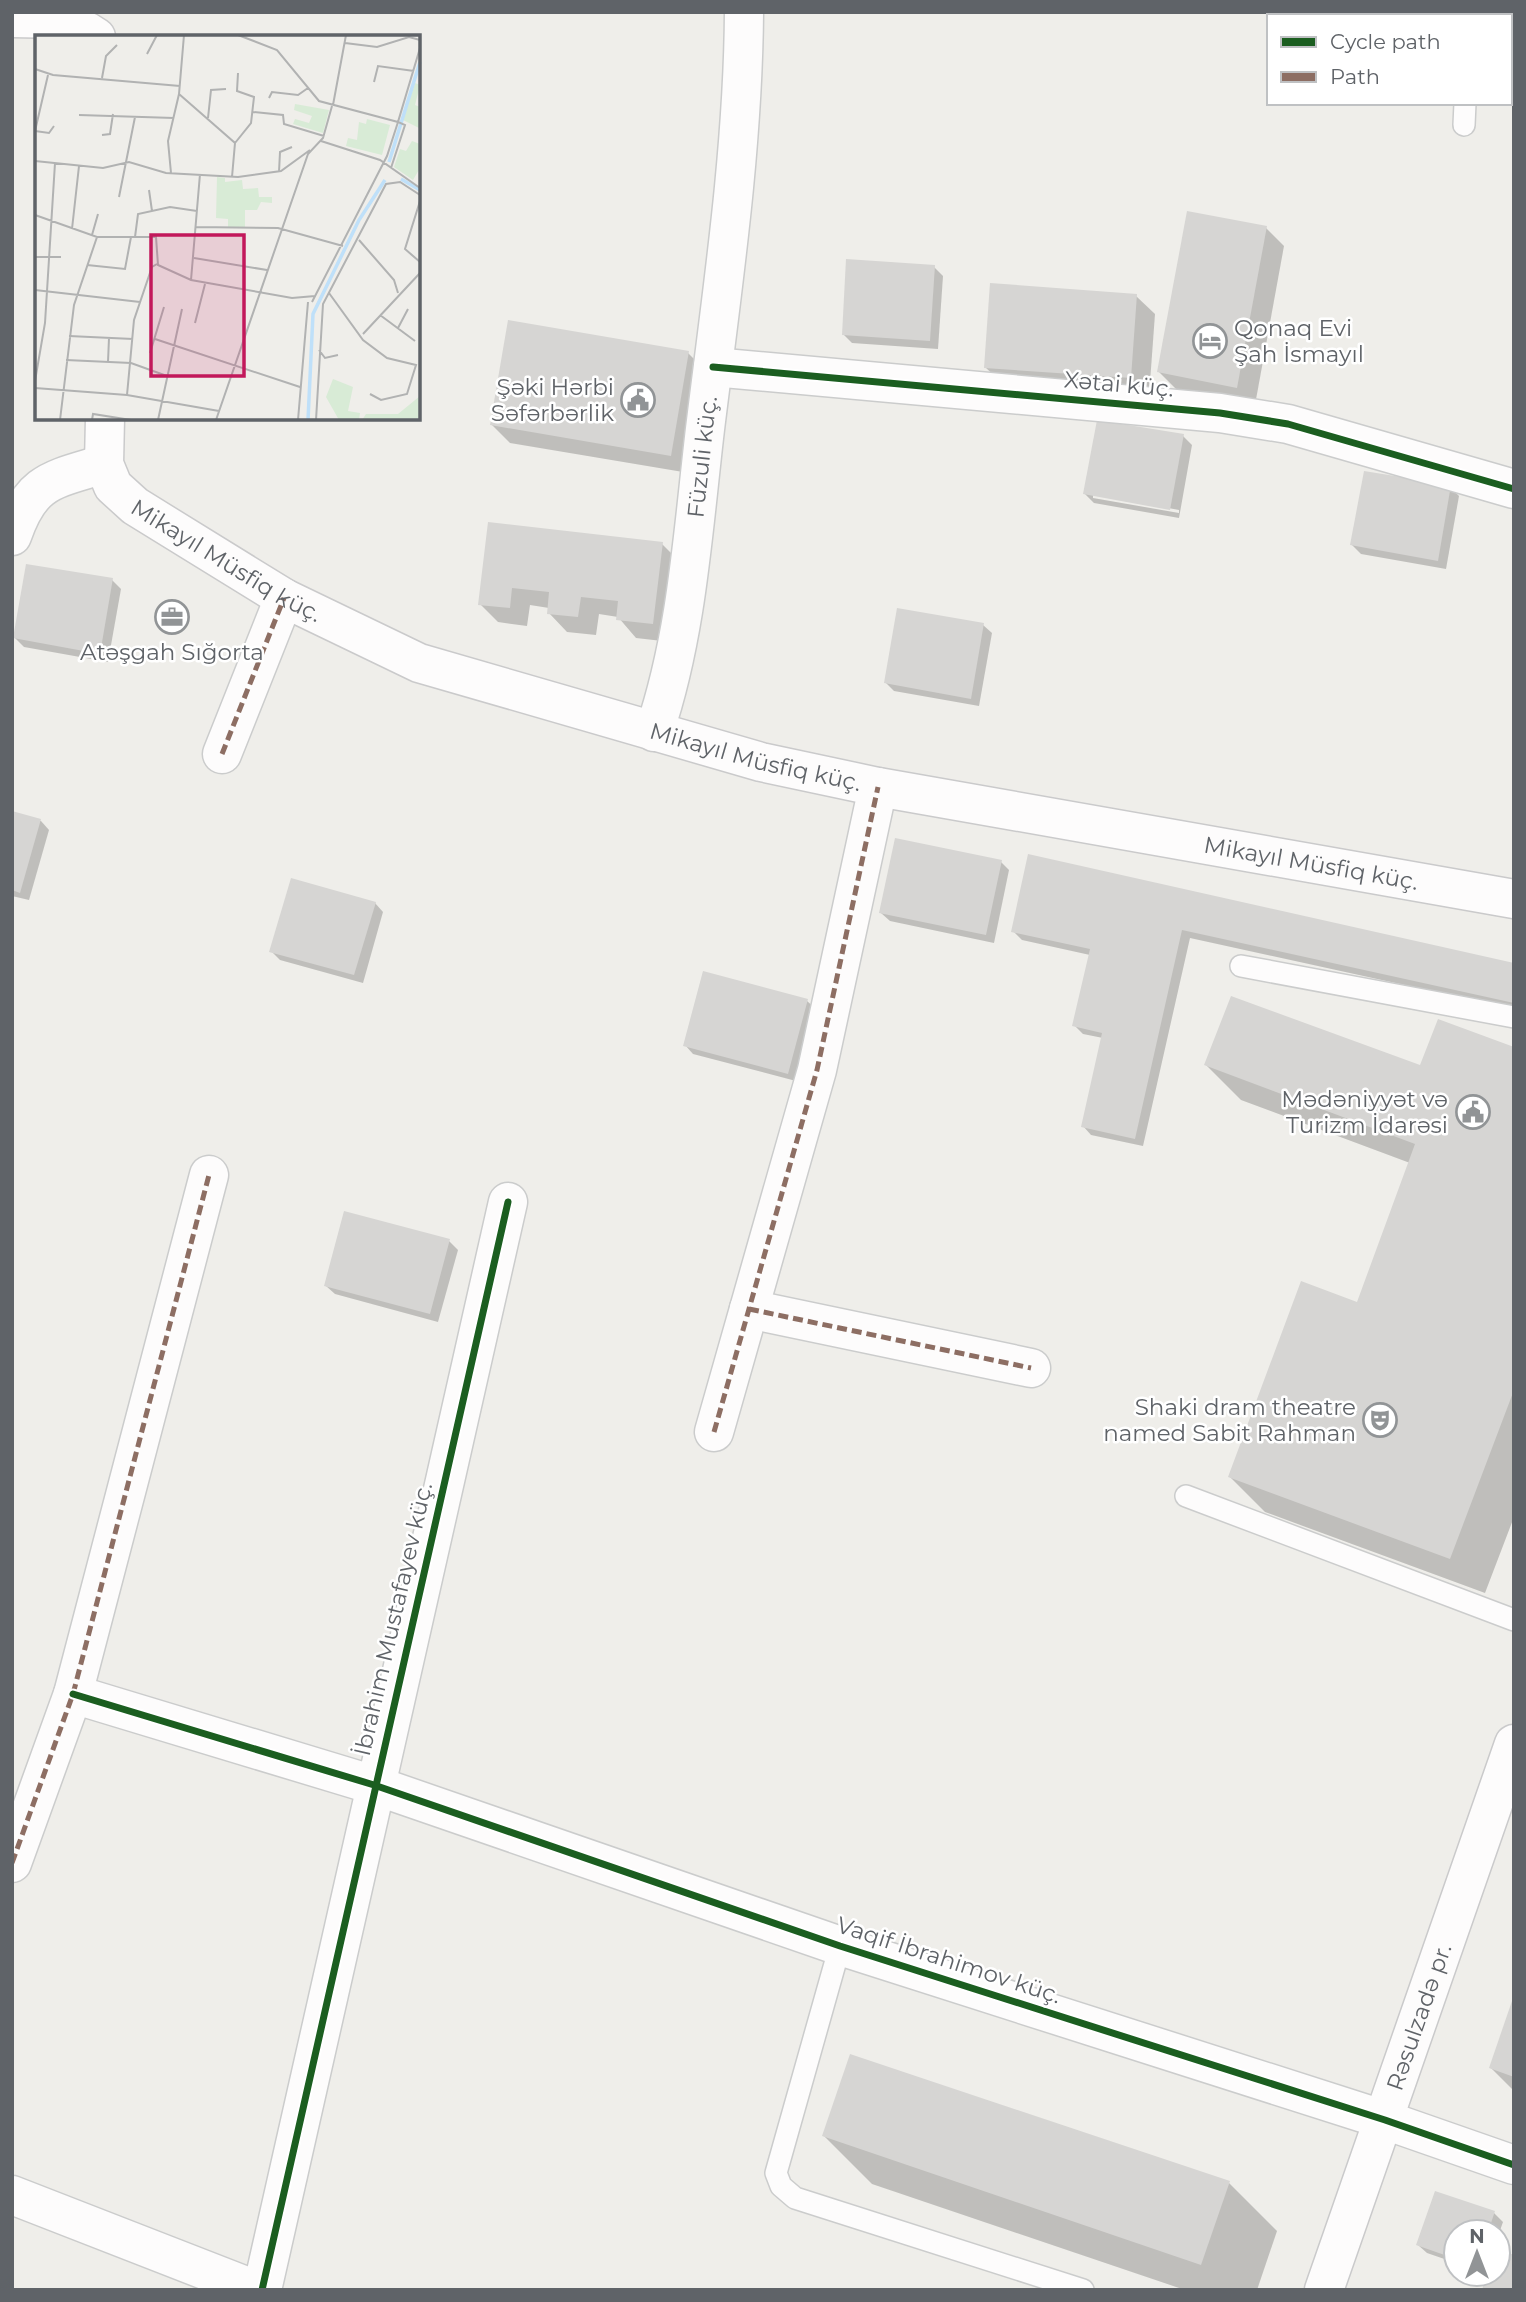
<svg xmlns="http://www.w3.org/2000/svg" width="1526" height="2302" font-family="Montserrat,sans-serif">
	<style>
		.shadow { fill: #0003; fill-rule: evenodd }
		.building { fill: #d6d5d3 }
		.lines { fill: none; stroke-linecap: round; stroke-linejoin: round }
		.service-casing { stroke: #cbcccc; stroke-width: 24 }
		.minor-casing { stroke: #cbcccc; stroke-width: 41 }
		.secondary-casing { stroke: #cacacb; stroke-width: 41 }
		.service { stroke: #fdfcfc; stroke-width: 21 }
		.minor { stroke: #fdfcfc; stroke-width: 38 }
		.secondary { stroke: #fdfcfc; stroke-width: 38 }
		.quiet { stroke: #8d6e63; stroke-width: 5; stroke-dasharray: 10 5; stroke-linecap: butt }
		.cycleway-casing { stroke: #fff; stroke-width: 11 }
		.cycleway { stroke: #1b5e20; stroke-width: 7 }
		.labels { text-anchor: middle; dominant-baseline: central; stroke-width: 5; stroke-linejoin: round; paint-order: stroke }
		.poi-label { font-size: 23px; fill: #5f6368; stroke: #fff; text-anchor: end }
		.street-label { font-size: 23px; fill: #5f6368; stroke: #fff }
		.inset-river { fill: none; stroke: #bfe0f9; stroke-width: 3.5 }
		.inset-road { fill: none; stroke: #b1b2b2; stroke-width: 2 }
		.view { fill: #c2185b; fill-opacity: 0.15; stroke: #c2185b; stroke-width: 3.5 }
		.inset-edge { fill: none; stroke: #5f6368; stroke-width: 3.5 }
	</style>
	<rect width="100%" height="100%" fill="#efeeea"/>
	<g class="shadow">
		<polygon points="1266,228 1284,246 1255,405 1177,390 1159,372"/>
		<polygon points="934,267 943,276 938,349 852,343 843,334"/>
		<polygon points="1136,296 1155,314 1149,396 1004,385 985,367"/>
		<polygon points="688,353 706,371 689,473 510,443 492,425"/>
		<path d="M1183 436 1192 445 1179 518 1094 503 1085 494ZM1093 494 1179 510V513L1093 498Z"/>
		<polygon points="1450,487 1459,496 1446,569 1361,554 1352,545"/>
		<polygon points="490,524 662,544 680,562 671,642 636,638 618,617 599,614 596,635 567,632 549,613 549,608 530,605 527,626 498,622 480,604"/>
		<polygon points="112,580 121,589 108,662 24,647 15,638"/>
		<polygon points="983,625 992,633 979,706 894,691 886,683"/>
		<polygon points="12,813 41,821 49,830 29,900 12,896"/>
		<polygon points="1030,856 1514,965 1514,1009 1190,938 1143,1146 1091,1135 1083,1126 1103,1038 1083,1034 1074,1025 1090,955 1022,940 1013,931"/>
		<polygon points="1001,862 1009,870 994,943 890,921 881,913"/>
		<polygon points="375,903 383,912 363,983 280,960 271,951"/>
		<polygon points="807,1001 816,1009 796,1081 693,1054 685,1045"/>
		<polygon points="1514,1049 1514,1517 1485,1593 1265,1512 1230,1477 1358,1304 1410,1163 1241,1100 1206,1065 1421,1068"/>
		<polygon points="449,1241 458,1250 438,1322 335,1294 326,1286"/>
		<polygon points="1514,2002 1514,2091 1491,2068"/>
		<polygon points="824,2136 1229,2183 1277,2231 1257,2290 1185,2290 872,2184"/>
		<polygon points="1494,2213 1503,2222 1498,2236 1498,2232 1456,2232 1456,2263 1427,2253 1418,2245"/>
	</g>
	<g class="building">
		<polygon points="1187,211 1267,226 1237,388 1157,372"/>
		<polygon points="846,259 935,265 930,341 842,335"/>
		<polygon points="990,283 1137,294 1131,378 984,368"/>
		<polygon points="508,320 689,351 671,456 490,425"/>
		<polygon points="1097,420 1184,434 1170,510 1083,494"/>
		<polygon points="1364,471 1451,485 1438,561 1350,545"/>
		<polygon points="488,522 663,542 653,624 616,620 618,601 581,597 578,617 547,614 549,592 512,588 510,608 478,605"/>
		<polygon points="26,564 113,578 100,654 13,638"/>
		<polygon points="897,608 984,623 971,699 884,683"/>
		<polygon points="12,811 41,819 20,893 12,890"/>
		<polygon points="895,838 1002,860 986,935 879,913"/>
		<polygon points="1028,854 1514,963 1514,1003 1182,930 1135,1139 1081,1127 1102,1033 1072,1026 1090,949 1011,932"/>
		<polygon points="291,878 376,902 354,975 269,952"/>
		<polygon points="703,971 808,999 788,1074 683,1046"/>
		<polygon points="1231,996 1420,1065 1438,1019 1514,1047 1514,1390 1450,1559 1228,1477 1301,1281 1357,1302 1415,1144 1204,1065"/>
		<polygon points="344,1211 450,1239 430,1314 324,1286"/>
		<polygon points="1513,1998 1514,1998 1514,2077 1489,2068"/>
		<polygon points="850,2054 1230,2181 1201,2265 822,2136"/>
		<polygon points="1435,2191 1495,2211 1488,2232 1456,2232 1456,2259 1416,2245"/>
		<polygon points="1498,2249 1514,2255 1514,2290 1482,2290 1487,2274 1498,2274"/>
	</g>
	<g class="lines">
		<g class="service-casing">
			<g id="service">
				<polyline points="1471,16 1471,12"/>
				<polyline points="1464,125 1465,103"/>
				<polyline points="1241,966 1514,1017"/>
				<polyline points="1186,1496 1514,1620"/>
				<polyline points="840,1946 776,2173 781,2186 795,2198 1083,2290"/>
			</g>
		</g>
		<g class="minor-casing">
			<g id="minor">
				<polyline points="713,367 1220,413 1288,424 1514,489"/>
				<path d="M12 536C31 480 52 480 104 464"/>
				<path id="s1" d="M654 732C687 635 693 531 705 429 722 291 743 152 744 12"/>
				<polyline points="222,754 284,598"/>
				<polyline points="749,1309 1031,1368"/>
				<polyline points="714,1432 817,1070 878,787"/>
				<polyline points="73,1694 374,1785 840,1946 1385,2120 1514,2165"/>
				<polyline points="12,1863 73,1694 209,1175"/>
				<polyline points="12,2195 256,2290"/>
				<polyline points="262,2290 508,1202"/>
			</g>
		</g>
		<g class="secondary-casing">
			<g id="secondary">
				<path d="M12 18C44 18 70 19 96 37"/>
				<path id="s2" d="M105 418 104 464 113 486 135 506 284 598 419 663 761 762 878 787 1514 899"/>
				<path id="s3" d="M1324 2290 1514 1744"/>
			</g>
		</g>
		<use href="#service" class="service"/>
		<use href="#minor" class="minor"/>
		<use href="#secondary" class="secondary"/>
		<g class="quiet">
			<polyline points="222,754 284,598"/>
			<polyline points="749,1309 1031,1368"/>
			<polyline points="714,1432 817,1070 878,787"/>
			<polyline points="12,1863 73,1694 209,1175"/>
		</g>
		<g class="cycleway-casing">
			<g id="cycleway">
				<polyline points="713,367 1220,413 1288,424 1514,489"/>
				<polyline points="73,1694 374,1785 840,1946 1385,2120 1514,2165"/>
				<polyline points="262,2290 508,1202"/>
			</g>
		</g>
		<use href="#cycleway" class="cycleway"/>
	</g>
	<defs>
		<g id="hotel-ring" transform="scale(1.75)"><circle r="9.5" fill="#fff" stroke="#919496" stroke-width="1.5"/><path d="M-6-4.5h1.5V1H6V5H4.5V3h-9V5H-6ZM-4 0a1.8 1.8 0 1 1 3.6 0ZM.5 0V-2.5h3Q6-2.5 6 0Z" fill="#919496"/></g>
		<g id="civic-ring" transform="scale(1.75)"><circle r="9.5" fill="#fff" stroke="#919496" stroke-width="1.5"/><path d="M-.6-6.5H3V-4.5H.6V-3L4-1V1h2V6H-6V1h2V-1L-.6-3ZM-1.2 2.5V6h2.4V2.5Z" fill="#919496"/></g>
		<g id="office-ring" transform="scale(1.75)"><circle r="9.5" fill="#fff" stroke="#919496" stroke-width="1.5"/><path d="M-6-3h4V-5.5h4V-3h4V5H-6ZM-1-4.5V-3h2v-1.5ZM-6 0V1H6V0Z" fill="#919496"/></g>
		<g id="theatre-ring" transform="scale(1.75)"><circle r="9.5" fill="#fff" stroke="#919496" stroke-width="1.5"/><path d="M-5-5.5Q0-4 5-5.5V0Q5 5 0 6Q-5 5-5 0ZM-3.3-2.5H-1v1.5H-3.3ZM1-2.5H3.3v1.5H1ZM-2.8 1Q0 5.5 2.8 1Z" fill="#919496"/></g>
	</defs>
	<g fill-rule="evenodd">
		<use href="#hotel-ring" x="1210" y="341"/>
		<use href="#civic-ring" x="638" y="400"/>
		<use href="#office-ring" x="172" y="617"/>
		<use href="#civic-ring" x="1473" y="1112"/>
		<use href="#theatre-ring" x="1380" y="1420"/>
	</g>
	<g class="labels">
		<g class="poi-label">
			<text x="1234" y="328" text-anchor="start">Qonaq Evi<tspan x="1234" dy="26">Şah İsmayıl</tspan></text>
			<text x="614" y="387">Şəki Hərbi<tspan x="614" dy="26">Səfərbərlik</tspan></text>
			<text x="172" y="652" text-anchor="middle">Atəşgah Sığorta</text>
			<text x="1448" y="1099">Mədəniyyət və<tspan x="1448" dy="26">Turizm İdarəsi</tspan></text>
			<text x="1356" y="1407">Shaki dram theatre<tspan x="1356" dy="26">named Sabit Rahman</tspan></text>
		</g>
		<g class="street-label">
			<text transform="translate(1119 384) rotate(5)">Xətai küç.</text>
			<text stroke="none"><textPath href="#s1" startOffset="280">Füzuli küç.</textPath></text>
			<text stroke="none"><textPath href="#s2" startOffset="206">Mikayıl Müsfiq küç.</textPath></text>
			<text stroke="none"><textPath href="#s2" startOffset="774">Mikayıl Müsfiq küç.</textPath></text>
			<text stroke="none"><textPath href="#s2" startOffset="1340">Mikayıl Müsfiq küç.</textPath></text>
			<text transform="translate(393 1619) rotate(-77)">İbrahim Mustafayev küç.</text>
			<text transform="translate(949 1960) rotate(18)">Vaqif İbrahimov küç.</text>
			<text stroke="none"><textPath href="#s3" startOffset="289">Rəsulzadə pr.</textPath></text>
		</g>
	</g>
	<g transform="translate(35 35)">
		<rect width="385" height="385" fill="#efeeea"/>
		<path d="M380 48 385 50 380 70 385 72 384 93 368 85ZM260 69 294 75 288 98 258 89 260 84 274 88 277 81 259 75ZM332 84 355 90 347 120 311 111 313 103 322 105 324 87 331 89ZM377 106 385 109V133L378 145 359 132 365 114 371 116ZM182 142 190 143V147L207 145 208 154 223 153 224 162H237V168L226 167 222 175H210V192H193V184L181 183ZM298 344 318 352 313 376 325 378 324 385H304L291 362ZM385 361V385H327L331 379H363Z" fill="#d8ebd6"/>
		<path class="inset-river" d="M354 127 385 27M366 144 385 155M273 385 278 279 324 185 350 145"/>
		<path class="inset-road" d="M203 0 242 15 284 66 363 87 352 121 277 267M310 8 342 12 374 2 385 5M112 19 122 0M0 34 18 40 145 51M67 43 71 21 82 10M339 47 343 31 379 36M144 59 200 108 197 142M234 63 237 57 263 60 273 53M298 70 311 0M218 77 248 80 249 89 289 101M44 80 139 83M173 83 176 55 191 54M0 96 13 40M0 96 14 98 19 91M67 100 75 99 78 79M286 106 345 125 385 153M200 108 216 88 219 62 202 56 203 38M0 126 68 133 94 127 131 138 203 142 246 136 275 115M356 133 370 90 363 87 385 13M244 137 245 117 257 112M136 138 133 106 144 59 149 0M114 155 117 176M84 162 100 82M385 166 370 214 385 227M0 180 62 202H121L123 230 156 245 257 263 280 261M161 192 243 193 308 211M37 194 44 131M57 200 63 179M100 202 103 179 135 172 162 176M324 205 359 245 363 258M0 222H26M159 223 232 235M52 230 90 234 96 202M156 245 165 139M0 255 105 267M294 258 328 305 352 323 381 330 372 359 346 365 335 359M345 280 380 306M160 288 170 249M363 293 373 274M328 299 385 238M34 301 98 304M120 304 265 352M284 315 290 323 303 320M115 318 129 272M31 325 96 328 132 341M73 327 74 303M0 346 10 288 20 128M0 353 92 360 184 376M92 360 99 285 117 232 122 229M25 385 39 270 62 202M57 385 58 379 96 385M123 385 147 274M181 385 273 119 288 103 297 71M263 385 273 267M281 385 288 269 351 149 365 147 385 160"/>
		<path class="view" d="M116 200H209V341H116Z"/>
		<rect width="385" height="385" class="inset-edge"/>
	</g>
	<rect width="1526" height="2302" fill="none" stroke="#5f6368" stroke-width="28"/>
	<rect x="1267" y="14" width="245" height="91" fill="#ffffff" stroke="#bfc1c3" stroke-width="2"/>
	<rect x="1281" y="37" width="35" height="10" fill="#1b5e20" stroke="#bfc1c3" stroke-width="2"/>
	<text x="1330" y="49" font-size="21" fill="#5f6368">Cycle path</text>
	<rect x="1281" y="72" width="35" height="10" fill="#8d6e63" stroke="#bfc1c3" stroke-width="2"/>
	<text x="1330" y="84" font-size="21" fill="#5f6368">Path</text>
	<g transform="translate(1477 2253)"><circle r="33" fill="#ffffff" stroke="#bfc1c3" stroke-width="2"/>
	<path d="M0-5L12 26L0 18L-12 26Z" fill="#919496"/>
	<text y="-10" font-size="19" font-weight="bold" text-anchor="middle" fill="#5f6368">N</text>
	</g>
</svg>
